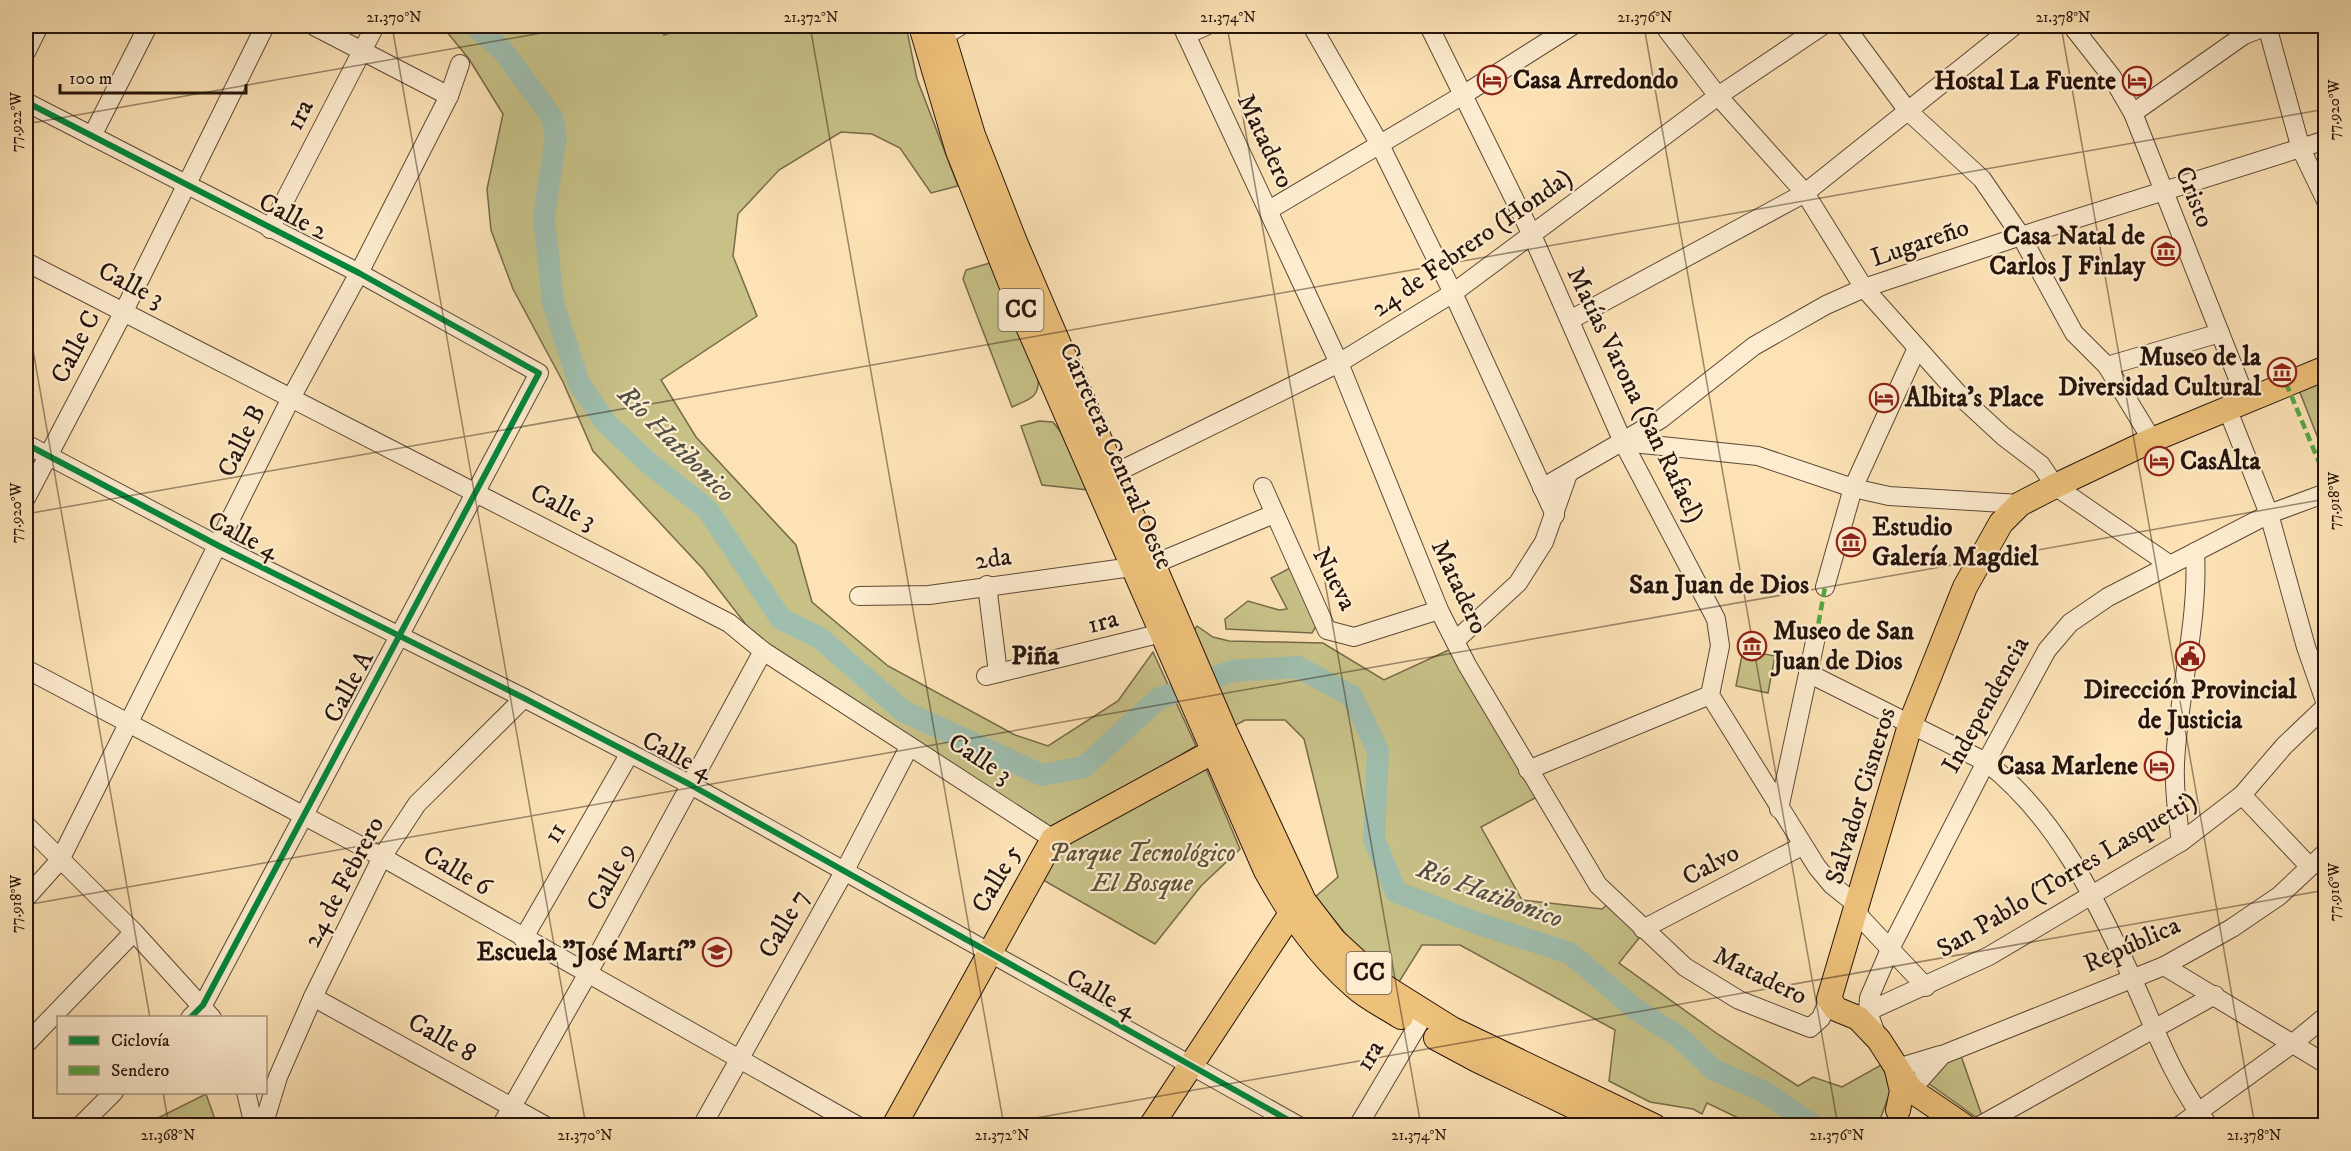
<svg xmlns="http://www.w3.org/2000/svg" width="2351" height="1151" font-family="'IM FELL DW Pica',serif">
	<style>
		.green { fill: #c7c188; stroke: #766a4a; stroke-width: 1.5 }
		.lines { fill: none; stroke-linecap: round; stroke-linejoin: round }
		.river { stroke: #9fbeae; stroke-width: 22 }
		.minor-casing { stroke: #5c4836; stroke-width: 20 }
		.major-casing { stroke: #26140c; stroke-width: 26 }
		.minor { stroke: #fdeccf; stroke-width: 18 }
		.major { stroke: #eec17a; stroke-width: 24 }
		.quiet { stroke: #53a841; stroke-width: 4.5; stroke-dasharray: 9 4.5; stroke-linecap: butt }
		.cycleway-casing { stroke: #fdeccf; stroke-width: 10 }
		.cycleway { stroke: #00873e; stroke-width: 6 }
		.ticks { fill: none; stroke: #26140c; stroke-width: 1.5; stroke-opacity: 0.45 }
		.labels { text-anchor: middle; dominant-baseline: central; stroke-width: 4.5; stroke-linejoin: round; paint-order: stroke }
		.shield { fill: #fdeccf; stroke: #665546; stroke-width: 1.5 }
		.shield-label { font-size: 24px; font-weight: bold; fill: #26140c }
		.poi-label { font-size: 26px; font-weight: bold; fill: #26140c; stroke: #fdeccf; text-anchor: start }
		.street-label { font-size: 26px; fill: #26140c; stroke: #fdeccf }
		.park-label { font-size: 26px; font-style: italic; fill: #5e5137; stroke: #fdeccf }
		.water-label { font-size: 27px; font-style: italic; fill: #505045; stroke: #fdeccf }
		.neighbourhood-label { font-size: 27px; font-weight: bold; fill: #26140c; stroke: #fdeccf }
		.neatline { fill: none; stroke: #26140c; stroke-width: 2 }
		.ticks-label { font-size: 15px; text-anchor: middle; fill: #26140c }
	</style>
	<rect width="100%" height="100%" fill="#fce2b5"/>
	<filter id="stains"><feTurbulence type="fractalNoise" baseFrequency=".00333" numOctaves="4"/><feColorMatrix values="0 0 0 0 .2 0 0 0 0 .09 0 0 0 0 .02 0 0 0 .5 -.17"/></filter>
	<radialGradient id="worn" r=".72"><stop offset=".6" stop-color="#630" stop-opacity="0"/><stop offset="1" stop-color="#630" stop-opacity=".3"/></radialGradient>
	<g class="green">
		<polygon points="442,26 662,26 664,35 690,26 906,26 917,79 958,186 931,193 900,148 872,134 841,132 779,170 738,214 733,256 757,316 661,380 696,437 796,545 812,602 888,666 1015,735 1048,746 1118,701 1153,652 1196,746 1053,830 757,639 703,569 593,451 563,382 513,289 491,230 487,189 503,114 469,59"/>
		<path d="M990 263 1038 379C1040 398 1027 400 1012 407L963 279 966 270Z"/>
		<polygon points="2325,376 2325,456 2299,390"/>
		<polygon points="1039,421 1053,422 1060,431 1089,490 1042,485 1021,426"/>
		<polygon points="1290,568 1317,625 1312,633 1226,629 1225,619 1248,601 1279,610 1287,609 1271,578"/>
		<polygon points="1197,626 1213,637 1229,641 1323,643 1384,680 1453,648 1537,797 1481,827 1522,900 1602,909 1609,903 1643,933 1619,963 1719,1035 1798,1086 1813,1077 1842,1087 1881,1065 1892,1087 1878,1125 1753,1125 1707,1103 1702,1114 1693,1109 1650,1102 1609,1081 1615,1030 1460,945 1422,945 1399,982 1358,949 1315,897 1338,877 1304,739 1285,720 1245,720 1234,726 1194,630"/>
		<polygon points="1743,650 1775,656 1768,693 1736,686"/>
		<polygon points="1205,766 1240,849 1201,886 1155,944 1043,880 1061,848"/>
		<polygon points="1960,1053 1982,1116 1977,1118 1928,1083 1947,1057"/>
		<polygon points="206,1094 217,1125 148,1125 154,1120"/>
	</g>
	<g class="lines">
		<polyline class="river" points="475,26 503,51 552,117 556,136 544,217 553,303 579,383 606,423 651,465 707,509 781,619 820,638 903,711 1042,775 1084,767 1158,699 1232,671 1298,667 1352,696 1378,751 1374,839 1396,892 1479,924 1570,953 1634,1008 1678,1036 1714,1070 1765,1092 1814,1126"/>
		<g class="minor-casing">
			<g id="minor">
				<polyline points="314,26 449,96"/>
				<polyline points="1182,26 1339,363 1439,610 1467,665 1598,885 1685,967 1739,1000 1810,1028 1821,1018 1829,999"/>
				<polyline points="1312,26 1379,143 1453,293 1555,515"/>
				<polyline points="1429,26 1532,235 1623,442 1716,619 1720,646 1710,695 1817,867 1832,885 1852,901 1861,918 1926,987"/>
				<polyline points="1664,26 1718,96 1805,193 1864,288 1963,399 2003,436 2041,465 2055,486 2170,565"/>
				<polyline points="1845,26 1908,111 1982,179 2021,236 2074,333 2107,366 2152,440"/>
				<polyline points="2072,26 2112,77 2133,113 2246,399"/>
				<polyline points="2267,26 2301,149 2326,201"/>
				<polyline points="1186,35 1206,26"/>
				<polyline points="934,42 960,26"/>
				<polyline points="26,52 39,26"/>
				<polyline points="26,102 359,273 539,373 203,1005 190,1018"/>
				<polyline points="2133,113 2244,35 2267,26"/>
				<polyline points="92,136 148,26"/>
				<polyline points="1269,210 1463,95 1572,26"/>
				<polyline points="270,229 375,26"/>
				<polyline points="26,262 729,623 763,651 1053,839"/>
				<polyline points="1570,320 1805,193 2014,26"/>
				<polyline points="2107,366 2220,333"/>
				<polyline points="2227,408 2269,514 2306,647 2326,704"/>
				<polyline points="1623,442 1758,456 1853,488 1889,496 2020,504"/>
				<polyline points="26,444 219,546 524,698 689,784 1299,1126"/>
				<polyline points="1105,478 1339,363 1453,293 1718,96 1822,26"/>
				<polyline points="1263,487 1327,630 1354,637 1439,610"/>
				<polyline points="1542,488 1661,419 1754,346 1826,305 1864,288 2021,236 2326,140"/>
				<polyline points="26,498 123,313 265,26"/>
				<polyline points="987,585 998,673"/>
				<polyline points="1825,587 1853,488 1917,348"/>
				<polyline points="859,596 929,595 1154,564 1274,514"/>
				<polyline points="1455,641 1518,583 1544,542 1568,474"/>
				<polyline points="26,669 382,857 858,1126"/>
				<path d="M1808 673 1986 762C2056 816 2097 901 2133 980 2155 1029 2175 1084 2209 1126"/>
				<polyline points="986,676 1162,633"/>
				<polyline points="1528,770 1710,695"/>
				<polyline points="2242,795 2310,867"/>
				<polyline points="1779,809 1816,637"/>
				<polyline points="26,825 134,932 212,1018"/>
				<path d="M2181 842C2177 815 2174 790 2175 764 2178 693 2199 623 2195 552"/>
				<polyline points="26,898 60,860 291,398 359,273 449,96 460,64"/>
				<polyline points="1643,929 1802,846"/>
				<polyline points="523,939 630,753"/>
				<polyline points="2164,966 2326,1064"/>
				<polyline points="313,997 546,1126"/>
				<polyline points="1860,1015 1989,956 2181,842 2242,795 2284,746 2326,706"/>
				<polyline points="1876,1034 1868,1012 1869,998 1891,947 1986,762 2047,650 2070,623 2108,597 2269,514 2326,493"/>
				<polyline points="26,1044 134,932"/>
				<polyline points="1897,1068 1940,1055"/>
				<polyline points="1911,1090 1942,1055 2164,966 2232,928 2279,896 2326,852"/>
				<polyline points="246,1092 254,1126"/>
				<polyline points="80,1126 114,1092"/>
				<polyline points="263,1126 278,1077 313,997 382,857 417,804 524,698"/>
				<polyline points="501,1126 587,975 763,651"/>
				<polyline points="702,1126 844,872 909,747"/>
				<polyline points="1358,1126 1425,1013"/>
				<polyline points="1979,1126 2215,995"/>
				<polyline points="2179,1126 2292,1044 2326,1016"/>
			</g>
		</g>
		<g class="major-casing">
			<g id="major">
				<path d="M921 26 958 151 1026 322 1266 871C1290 914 1317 954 1355 987 1368 999 1386 1007 1401 1017"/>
				<polyline points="940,26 973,135 1015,242 1224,729 1304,901 1334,940 1385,987 1452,1029 1654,1126"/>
				<polyline points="1436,1038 1477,1060 1614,1126"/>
				<polyline points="1897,1070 1902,1091 1898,1110"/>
				<polyline points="894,1126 1053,839 1227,744"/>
				<polyline points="1151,1126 1290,915"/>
				<polyline points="1964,1126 1911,1090 1879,1040 1858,1018 1836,1009 1829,999 1911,722 1965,587 2001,523 2020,504 2055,486 2152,440 2326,368"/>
			</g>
		</g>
		<use href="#minor" class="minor"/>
		<use href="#major" class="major"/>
		<g class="quiet">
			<polyline points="2286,383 2326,479"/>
			<polyline points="1816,637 1825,587"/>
		</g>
		<g class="cycleway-casing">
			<g id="cycleway">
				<polyline points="26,102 359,273 539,373 203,1005 190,1018"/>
				<polyline points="26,444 219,546 524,698 689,784 1299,1126"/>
			</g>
		</g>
		<use href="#cycleway" class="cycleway"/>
	</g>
	<path class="ticks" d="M392 26 586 1126M810 26 1004 1126M1227 26 1421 1126M1644 26 1838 1126M2061 26 2255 1126M26 124 581 26M26 310 150 1018M26 514 2326 109M26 905 2326 499M163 1092 169 1126M991 1126 2326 890"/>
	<defs>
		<g id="hotel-ring" transform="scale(1.5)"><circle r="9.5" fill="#fdeccf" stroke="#8f2418" stroke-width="1.5"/><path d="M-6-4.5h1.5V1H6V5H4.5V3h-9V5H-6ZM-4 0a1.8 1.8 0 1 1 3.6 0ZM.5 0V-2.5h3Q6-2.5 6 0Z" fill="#8f2418"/></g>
		<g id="museum-ring" transform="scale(1.5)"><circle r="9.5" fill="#fdeccf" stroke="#8f2418" stroke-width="1.5"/><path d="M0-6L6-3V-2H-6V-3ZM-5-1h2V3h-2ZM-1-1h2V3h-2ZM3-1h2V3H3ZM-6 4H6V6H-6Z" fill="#8f2418"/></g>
		<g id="civic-ring" transform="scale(1.5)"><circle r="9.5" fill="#fdeccf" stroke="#8f2418" stroke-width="1.5"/><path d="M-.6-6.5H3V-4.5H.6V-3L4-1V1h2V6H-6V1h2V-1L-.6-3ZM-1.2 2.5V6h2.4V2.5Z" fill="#8f2418"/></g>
		<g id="school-ring" transform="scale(1.5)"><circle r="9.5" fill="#fdeccf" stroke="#8f2418" stroke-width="1.5"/><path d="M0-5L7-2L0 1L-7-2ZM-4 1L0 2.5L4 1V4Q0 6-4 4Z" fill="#8f2418"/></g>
	</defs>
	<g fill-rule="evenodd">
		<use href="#hotel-ring" x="1492" y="80"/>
		<use href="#hotel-ring" x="2137" y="81"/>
		<use href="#museum-ring" x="2166" y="251"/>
		<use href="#museum-ring" x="2282" y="372"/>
		<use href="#hotel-ring" x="1884" y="398"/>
		<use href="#hotel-ring" x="2159" y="461"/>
		<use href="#museum-ring" x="1851" y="542"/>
		<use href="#museum-ring" x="1752" y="646"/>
		<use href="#civic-ring" x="2190" y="656"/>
		<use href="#hotel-ring" x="2159" y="766"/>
		<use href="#school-ring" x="717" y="952"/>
	</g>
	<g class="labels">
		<g class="shield">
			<rect x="998.5" y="289" width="45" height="42" rx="4.5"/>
			<rect x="1346.5" y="952" width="45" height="42" rx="4.5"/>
		</g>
		<g class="shield-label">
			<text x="1021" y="310">CC</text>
			<text x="1369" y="973">CC</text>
		</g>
		<g class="poi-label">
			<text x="1513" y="80">Casa Arredondo</text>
			<text x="2116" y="81" text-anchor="end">Hostal La Fuente</text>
			<text x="2145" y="236" text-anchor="end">Casa Natal de<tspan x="2145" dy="30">Carlos J Finlay</tspan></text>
			<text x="2261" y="357" text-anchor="end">Museo de la<tspan x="2261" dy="30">Diversidad Cultural</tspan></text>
			<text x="1905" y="398">Albita's Place</text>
			<text x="2180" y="461">CasAlta</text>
			<text x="1872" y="527">Estudio<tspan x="1872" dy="30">Galería Magdiel</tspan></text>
			<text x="1773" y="631">Museo de San<tspan x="1773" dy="30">Juan de Dios</tspan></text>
			<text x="2190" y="690" text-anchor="middle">Dirección Provincial<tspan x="2190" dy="30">de Justicia</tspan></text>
			<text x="2138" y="766" text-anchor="end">Casa Marlene</text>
			<text x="696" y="952" text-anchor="end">Escuela "José Martí"</text>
		</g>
		<g class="street-label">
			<text transform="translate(300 115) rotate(-63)">1ra</text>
			<text transform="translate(1265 141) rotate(65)">Matadero</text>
			<text transform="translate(2194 197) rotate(68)">Cristo</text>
			<text transform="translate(293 217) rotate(27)">Calle 2</text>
			<text transform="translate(1472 243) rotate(-35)">24 de Febrero (Honda)</text>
			<text transform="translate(1920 243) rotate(-19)">Lugareño</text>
			<text transform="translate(131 285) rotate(27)">Calle 3</text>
			<text transform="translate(76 347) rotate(-63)">Calle C</text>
			<text transform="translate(1635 395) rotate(64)">Matías Varona (San Rafael)</text>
			<text transform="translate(242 441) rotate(-64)">Calle B</text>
			<text transform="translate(1116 456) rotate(66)">Carretera Central Oeste</text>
			<text transform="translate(563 507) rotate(27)">Calle 3</text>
			<text transform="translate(243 536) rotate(27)">Calle 4</text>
			<text transform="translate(993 559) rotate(-8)">2da</text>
			<text transform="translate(1334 579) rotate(63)">Nueva</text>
			<text transform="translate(1459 587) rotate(65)">Matadero</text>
			<text transform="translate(1103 622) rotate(-15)">1ra</text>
			<text transform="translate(349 687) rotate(-62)">Calle A</text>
			<text transform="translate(1986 705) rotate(-61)">Independencia</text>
			<text transform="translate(677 756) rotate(28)">Calle 4</text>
			<text transform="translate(980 759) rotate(33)">Calle 3</text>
			<text transform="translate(1861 796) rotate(-73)">Salvador Cisneros</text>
			<text transform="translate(555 833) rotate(-60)">11</text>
			<text transform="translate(1711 865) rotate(-28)">Calvo</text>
			<text transform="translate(457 871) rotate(30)">Calle 6</text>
			<text transform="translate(2067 875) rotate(-31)">San Pablo (Torres Lasquetti)</text>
			<text transform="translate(611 877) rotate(-62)">Calle 9</text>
			<text transform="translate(997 879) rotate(-60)">Calle 5</text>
			<text transform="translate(344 882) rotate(-62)">24 de Febrero</text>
			<text transform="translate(784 924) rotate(-60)">Calle 7</text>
			<text transform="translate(2132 945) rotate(-24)">República</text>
			<text transform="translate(1760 976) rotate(26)">Matadero</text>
			<text transform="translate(1101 994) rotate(29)">Calle 4</text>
			<text transform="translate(442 1038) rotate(29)">Calle 8</text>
			<text transform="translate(1370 1056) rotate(-59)">1ra</text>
		</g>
		<g class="park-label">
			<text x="1142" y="853">Parque Tecnológico<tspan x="1142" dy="30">El Bosque</tspan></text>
		</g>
		<g class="water-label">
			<text transform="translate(676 444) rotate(45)">Río Hatibonico</text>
			<text transform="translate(1490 894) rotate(20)">Río Hatibonico</text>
		</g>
		<g class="neighbourhood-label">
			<text x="1719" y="585">San Juan de Dios</text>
			<text x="1035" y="656">Piña</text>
		</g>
	</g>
	<rect width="2351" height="1151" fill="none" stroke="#fce2b5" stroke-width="66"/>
	<rect x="57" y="1016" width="210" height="78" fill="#fdeccf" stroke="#a79681" stroke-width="1.5"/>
	<rect x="69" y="1036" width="30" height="9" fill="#00873e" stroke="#a79681" stroke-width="1.5"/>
	<text x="111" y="1046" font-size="18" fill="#26140c">Ciclovía</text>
	<rect x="69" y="1066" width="30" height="9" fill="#53a841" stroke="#a79681" stroke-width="1.5"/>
	<text x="111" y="1076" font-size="18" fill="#26140c">Sendero</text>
	<path d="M60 84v9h186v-9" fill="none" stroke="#26140c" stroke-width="3"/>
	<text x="69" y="84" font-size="18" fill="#26140c" stroke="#fdeccf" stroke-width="4.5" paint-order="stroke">100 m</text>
	<rect x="33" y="33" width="2285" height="1085" class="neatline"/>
	<g class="ticks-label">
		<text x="394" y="22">21.370°N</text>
		<text x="811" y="22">21.372°N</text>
		<text x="1228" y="22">21.374°N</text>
		<text x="1645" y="22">21.376°N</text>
		<text x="2063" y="22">21.378°N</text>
		<text transform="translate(2334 110) rotate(-90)" y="5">77.920°W</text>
		<text transform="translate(16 122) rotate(-90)" y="5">77.922°W</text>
		<text transform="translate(2334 501) rotate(-90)" y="5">77.918°W</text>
		<text transform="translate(16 513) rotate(-90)" y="5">77.920°W</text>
		<text transform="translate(2334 892) rotate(-90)" y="5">77.916°W</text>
		<text transform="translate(16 904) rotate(-90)" y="5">77.918°W</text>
		<text x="168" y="1140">21.368°N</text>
		<text x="585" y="1140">21.370°N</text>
		<text x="1002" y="1140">21.372°N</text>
		<text x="1419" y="1140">21.374°N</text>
		<text x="1837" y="1140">21.376°N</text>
		<text x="2254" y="1140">21.378°N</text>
	</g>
	<rect width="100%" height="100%" filter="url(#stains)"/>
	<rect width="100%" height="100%" fill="url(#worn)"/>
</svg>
